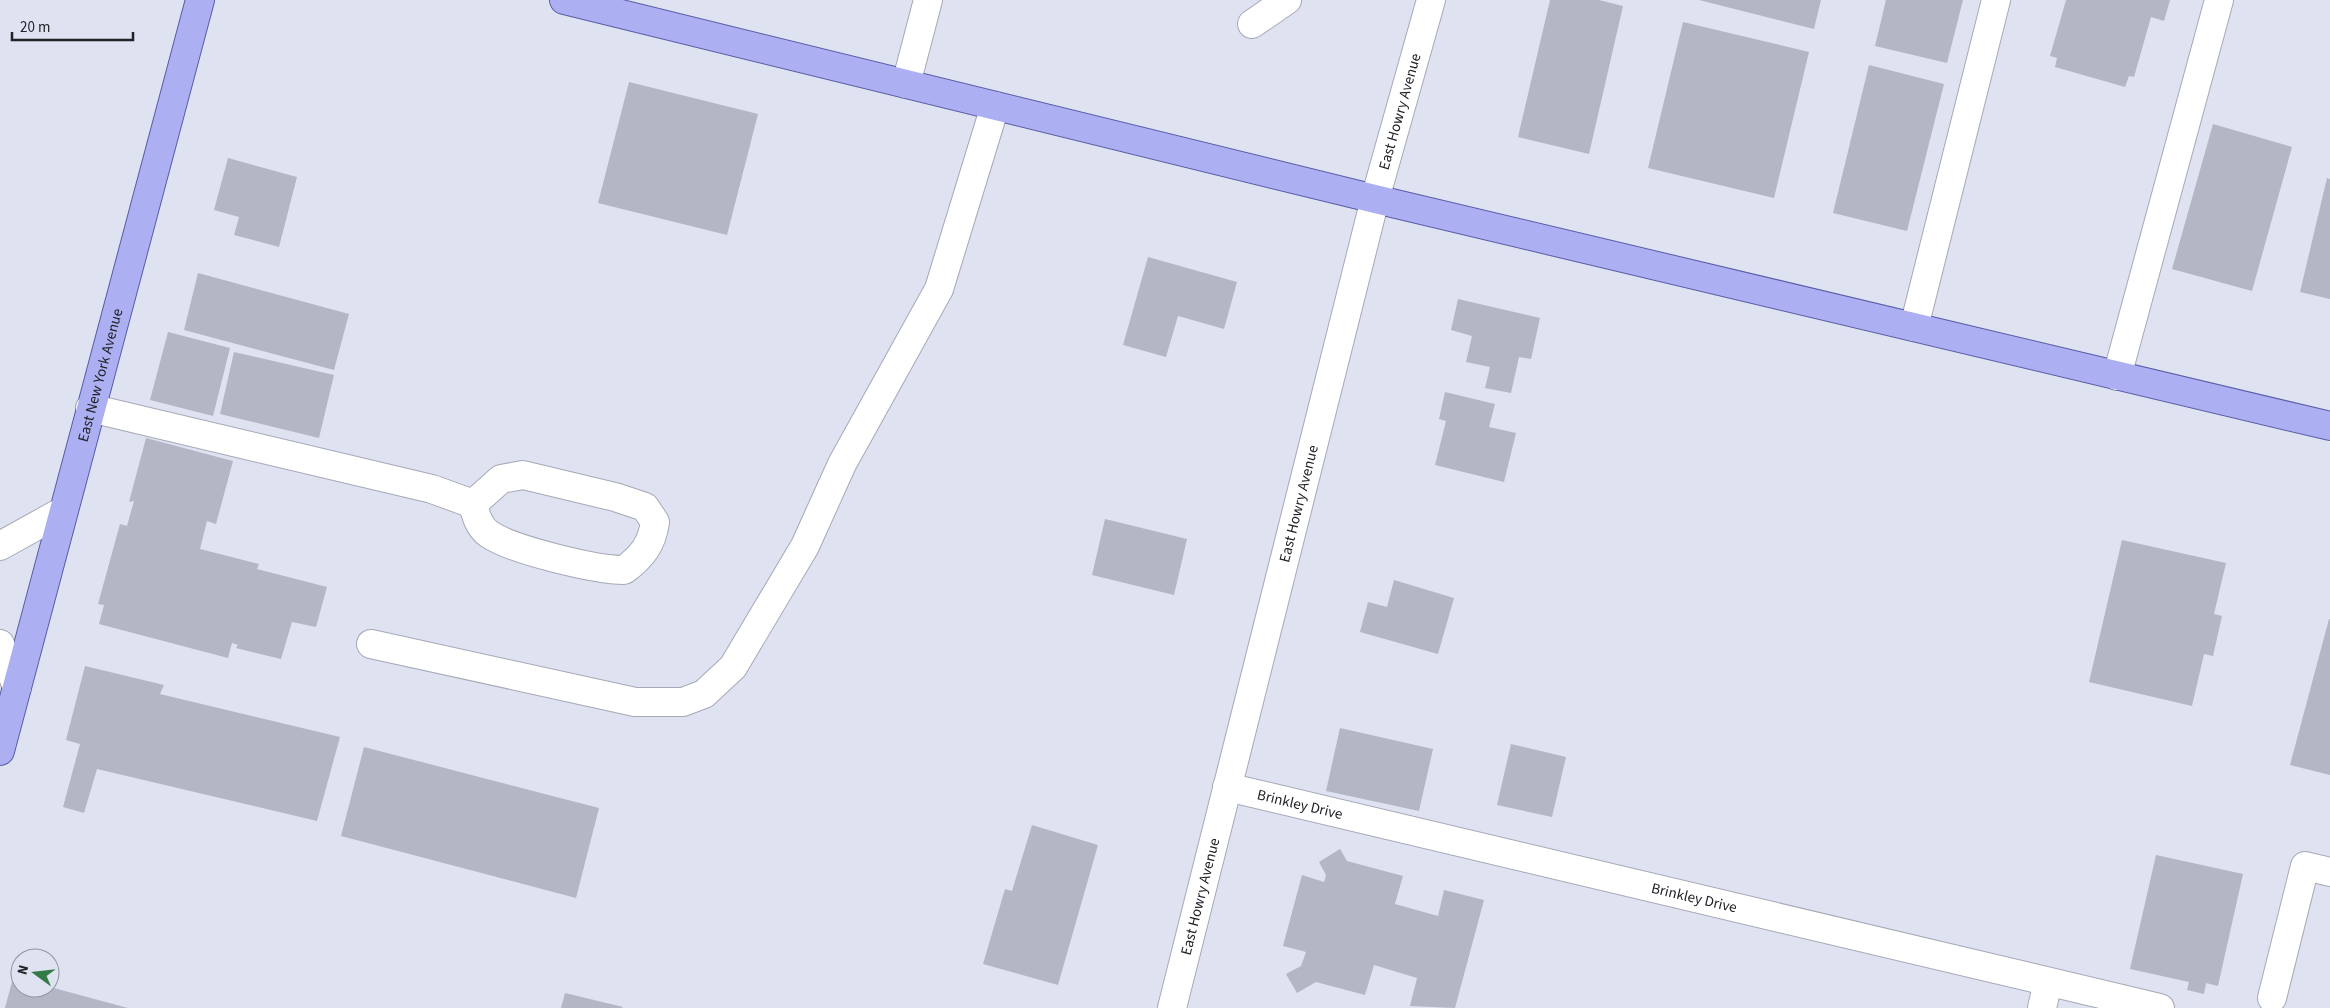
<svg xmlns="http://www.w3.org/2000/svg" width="2330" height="1008" font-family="'Source Sans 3',sans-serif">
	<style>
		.building { fill: #b4b6c5 }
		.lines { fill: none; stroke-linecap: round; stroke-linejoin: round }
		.minor-casing { stroke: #a6a8b6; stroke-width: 30 }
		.major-casing { stroke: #575ca6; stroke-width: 30 }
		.minor { stroke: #fff; stroke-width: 28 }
		.major { stroke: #acb0f2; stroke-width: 28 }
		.labels { text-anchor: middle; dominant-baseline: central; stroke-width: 4; stroke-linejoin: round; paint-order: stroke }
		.street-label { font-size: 15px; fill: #212227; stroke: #dfe2f1 }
	</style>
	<rect width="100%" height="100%" fill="#dfe2f1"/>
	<g class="building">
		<polygon points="1550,0 1599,0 1623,6 1589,154 1518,137"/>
		<polygon points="1699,0 1821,0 1814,29"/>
		<polygon points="1886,0 1963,0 1947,63 1875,46"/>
		<polygon points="2066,0 2170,0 2164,21 2151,17 2134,77 2129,76 2125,87 2055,67 2057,58 2050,56"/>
		<polygon points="1683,22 1809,52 1774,198 1648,168"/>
		<polygon points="1869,65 1944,84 1907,231 1833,213"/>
		<polygon points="629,82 758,114 727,235 598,203"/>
		<polygon points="2213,124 2292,147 2252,291 2172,269"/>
		<polygon points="228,158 297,177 279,247 234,235 239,217 214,210"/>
		<polygon points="2327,178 2330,179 2330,299 2300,292"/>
		<polygon points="1148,257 1237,282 1224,329 1178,316 1166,357 1123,345"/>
		<polygon points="198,273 349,314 334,370 184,330"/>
		<polygon points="1458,299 1540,318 1531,359 1519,357 1511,393 1485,388 1490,367 1466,362 1472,336 1451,330"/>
		<polygon points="168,332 230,348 213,416 150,400"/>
		<polygon points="234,352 334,375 319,438 220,414"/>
		<polygon points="1445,392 1495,404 1489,427 1516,433 1504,482 1435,465 1446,421 1439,419"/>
		<polygon points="146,438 233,461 216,524 207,521 200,549 259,564 257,569 327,587 316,627 292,622 281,659 236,648 238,645 232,643 228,658 99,624 104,605 98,604 120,524 127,526 134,501 129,502"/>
		<polygon points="1105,519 1187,539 1174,595 1092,575"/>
		<polygon points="2122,540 2226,563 2214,614 2222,616 2213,656 2204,654 2192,706 2089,682"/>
		<polygon points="1394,580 1454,598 1438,654 1360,632 1368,602 1387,607"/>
		<polygon points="2329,619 2330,619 2330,775 2290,765"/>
		<polygon points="85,666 164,685 160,694 340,737 317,821 97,769 84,813 63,807 80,744 66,740"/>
		<polygon points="1340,728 1433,749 1419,811 1326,791"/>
		<polygon points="1511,744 1566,757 1552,817 1497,805"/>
		<polygon points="364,747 599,808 576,898 341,836"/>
		<polygon points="1032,825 1098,845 1058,985 983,964 1005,889 1012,891"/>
		<polygon points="1340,849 1347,861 1403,876 1395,904 1438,916 1444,890 1484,900 1455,1008 1410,1006 1417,978 1374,965 1365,995 1316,982 1297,993 1286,974 1301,966 1306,952 1283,946 1302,875 1324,882 1326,875 1319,862"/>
		<polygon points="2156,855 2243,874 2218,986 2206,983 2204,994 2187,990 2189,982 2130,969"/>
		<polygon points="13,978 20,979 20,988 50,987 128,1008 5,1008"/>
		<polygon points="565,993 623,1007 622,1008 561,1008"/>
	</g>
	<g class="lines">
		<g class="minor-casing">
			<g id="minor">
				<polyline points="1252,24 1287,0"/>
				<polyline points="906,84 928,0"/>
				<polyline points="1914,327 1996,0"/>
				<polyline points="2117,376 2219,0"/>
				<polyline points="90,408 432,489 473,504"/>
				<path d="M523 475 615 497 645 507 655 522C652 544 642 557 624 570 596 570 512 550 489 534 479 527 476 516 473 504L501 479Z"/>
				<polyline points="0,546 63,511"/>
				<polyline points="0,644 17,687"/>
				<polyline points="371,644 635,702 683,702 704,694 733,667 805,546 842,464 939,289 995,106"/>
				<path id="s1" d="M1227 787 2160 1008"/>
				<polyline points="2272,998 2305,866 2330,872"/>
				<path id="s2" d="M1172 1008 1375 199 1431 0"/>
				<polyline points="2042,1008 2048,982"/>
			</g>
		</g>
		<g class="major-casing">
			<g id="major">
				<polyline points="564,0 1375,199 2330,426"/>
				<path id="s3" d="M0 751 200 0"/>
			</g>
		</g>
		<use href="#minor" class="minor"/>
		<use href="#major" class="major"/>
	</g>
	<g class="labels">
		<g class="street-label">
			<text stroke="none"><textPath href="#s2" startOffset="925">East Howry Avenue</textPath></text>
			<text stroke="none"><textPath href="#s3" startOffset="389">East New York Avenue</textPath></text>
			<text stroke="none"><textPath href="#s2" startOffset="520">East Howry Avenue</textPath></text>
			<text stroke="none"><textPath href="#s1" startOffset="75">Brinkley Drive</textPath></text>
			<text stroke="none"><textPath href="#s2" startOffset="115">East Howry Avenue</textPath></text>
			<text stroke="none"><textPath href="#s1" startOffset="480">Brinkley Drive</textPath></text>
		</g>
	</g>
	<g transform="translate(35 973) rotate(285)"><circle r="24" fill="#dfe2f1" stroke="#9395a0"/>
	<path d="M0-4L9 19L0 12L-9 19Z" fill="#337a46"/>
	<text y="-8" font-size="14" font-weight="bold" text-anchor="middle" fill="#212227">N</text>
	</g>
	<path d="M12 32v8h121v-8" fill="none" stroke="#212227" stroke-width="2.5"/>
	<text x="20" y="32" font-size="15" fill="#212227" stroke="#dfe2f1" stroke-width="4" paint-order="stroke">20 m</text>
</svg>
